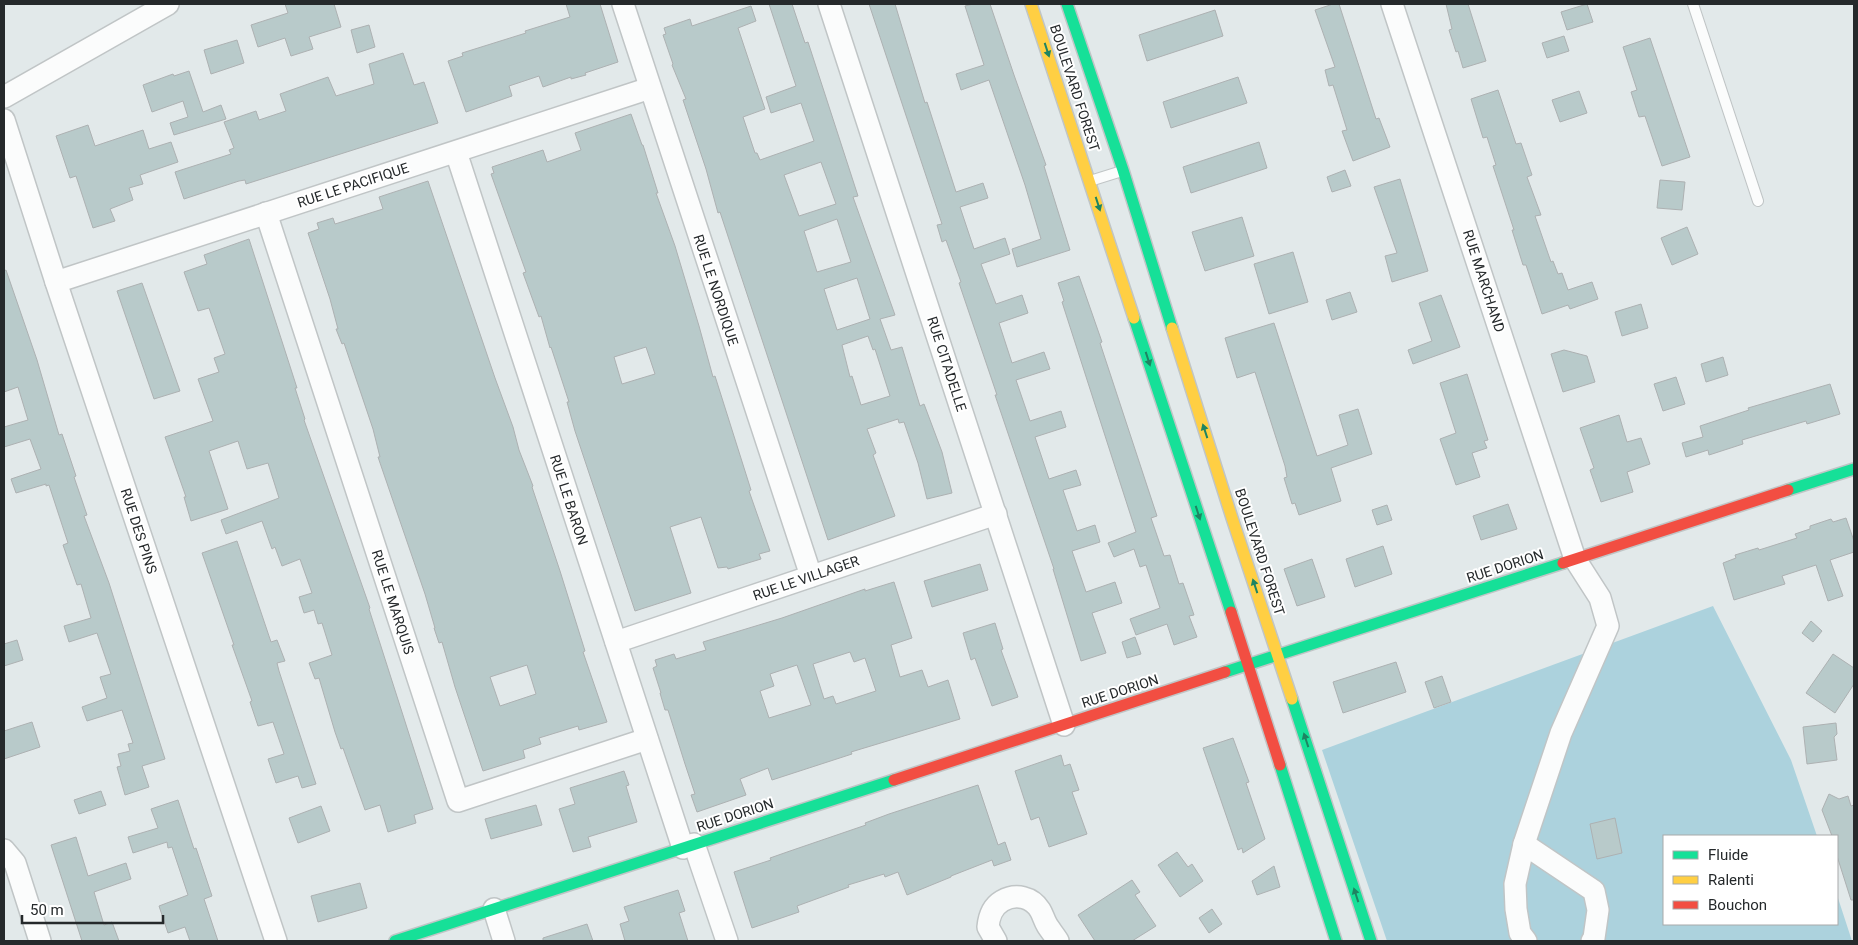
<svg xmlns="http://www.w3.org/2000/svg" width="1858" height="945" font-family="Roboto,sans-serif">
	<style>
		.green { fill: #acd2dd }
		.building { fill: #b8caca; stroke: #adb1b2; fill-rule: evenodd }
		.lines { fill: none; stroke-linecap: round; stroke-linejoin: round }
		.lane-casing { stroke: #c0c5c6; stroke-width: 12 }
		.street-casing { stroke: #c0c5c6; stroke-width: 24 }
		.fast-casing { stroke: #c0c5c6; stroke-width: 14 }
		.slow-casing { stroke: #c0c5c6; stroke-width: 14 }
		.jam-casing { stroke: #c0c5c6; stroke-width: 14 }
		.lane { stroke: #fbfcfc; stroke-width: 10 }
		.street { stroke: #fbfcfc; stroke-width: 21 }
		.fast { stroke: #16e098; stroke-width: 11 }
		.slow { stroke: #ffcf43; stroke-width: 11 }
		.jam { stroke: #f24e42; stroke-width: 11 }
		.oneway { fill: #1e8462 }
		.labels { text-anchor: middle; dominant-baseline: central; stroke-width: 4; stroke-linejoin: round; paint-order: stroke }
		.street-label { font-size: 14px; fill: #25292b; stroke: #fff }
	</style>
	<rect width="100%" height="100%" fill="#e2e9ea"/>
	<polygon class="green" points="1713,606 1791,760 1817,836 1664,836 1664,924 1837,924 1837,895 1852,941 1387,941 1322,750"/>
	<g class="building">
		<polygon points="285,4 334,4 341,27 309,37 313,49 291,56 285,38 258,47 251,25 288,13"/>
		<polygon points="566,4 600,4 618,62 585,73 586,75 571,79 571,77 543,87 539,76 509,86 512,96 466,112 448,61 463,56 462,53 526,33 525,31 570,17"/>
		<path d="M769 4H792L805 43 808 42 858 196 853 197 895 315 880 319 891 350 902 347 920 406 924 404 942 452 952 493 927 499 918 463 904 422 899 423 898 419 867 429 876 453 873 455 895 516 828 540 720 212 718 213 706 169 683 100 686 99 672 65 673 64 663 35 666 34 664 28 690 19 692 26 751 6 756 21 738 28 765 109 743 117 755 153H757L760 160 814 141 801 103 771 113 766 97 796 86ZM821 162 836 204 799 216 784 175ZM837 219 851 262 817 272 804 231ZM857 278 870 319 837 330 824 289ZM868 336 873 350 875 349 890 396 861 405 852 376 850 377 842 345Z"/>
		<polygon points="869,4 895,4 925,103 927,102 956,192 983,183 988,198 960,207 974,249 1005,238 1010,254 981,264 996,304 1022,295 1028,313 999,323 1012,363 1044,352 1050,369 1016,380 1030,421 1061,411 1066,427 1035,437 1049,479 1076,470 1081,485 1063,490 1077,531 1095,525 1100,542 1072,551 1086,592 1115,582 1122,603 1092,613 1106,653 1081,661 1053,569 1054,569 995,395 997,395 959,283 961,282 946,240 942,242 937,225 942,224"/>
		<polygon points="973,4 990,4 1014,75 1046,165 1044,166 1070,250 1017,267 1012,249 1041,239 1025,185 989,80 961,90 956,74 984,65 965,6"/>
		<polygon points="1333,4 1339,4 1376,119 1379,118 1390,147 1353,161 1342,131 1347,130 1333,85 1329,86 1325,70 1335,67 1315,10"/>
		<polygon points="1446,4 1468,4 1486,61 1463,68 1458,51 1456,52 1449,30 1452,29"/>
		<polygon points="1587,4 1593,22 1567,30 1561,12"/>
		<polygon points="1215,10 1223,36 1147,61 1139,35"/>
		<polygon points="369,25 375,47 357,53 351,30"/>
		<polygon points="1564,36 1569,51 1547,58 1542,43"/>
		<polygon points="1650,38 1690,157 1662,166 1645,116 1639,117 1631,92 1637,90 1623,47"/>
		<polygon points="237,40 244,63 211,74 204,50"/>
		<polygon points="403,53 414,85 424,82 438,123 246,184 245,180 239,181 184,199 175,172 231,154 229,150 234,148 224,122 256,111 259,120 286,111 280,94 328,77 336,96 374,84 369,64"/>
		<polygon points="189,71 203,112 221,105 226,119 174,135 170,123 188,117 183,101 152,112 143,85 173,74 174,76"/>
		<polygon points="1238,77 1247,103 1171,128 1163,102"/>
		<polygon points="1498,90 1516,144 1521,143 1532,175 1527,177 1541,215 1535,216 1551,262 1553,261 1558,274 1562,273 1568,290 1592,282 1598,299 1570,309 1568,305 1542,314 1526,265 1523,265 1512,230 1514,230 1493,166 1496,165 1487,137 1483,138 1471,99"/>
		<polygon points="1579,91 1587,113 1560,122 1552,100"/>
		<path d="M631 114 642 145H643L658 193H656L675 246 699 326 713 377 715 376 751 490 749 491 770 551 759 554 761 559 728 569 727 567 718 568 701 517 670 527 691 593 635 611 575 431 567 402H569L551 347 550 348 541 316 539 317 523 273 526 272 491 174 494 173 492 167 543 150 547 162 581 150 575 133ZM646 347 655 374 622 384 614 357Z"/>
		<polygon points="88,125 95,146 143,130 149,149 171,142 178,162 140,175 143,184 129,188 133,200 110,209 115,221 93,228 76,176 70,178 56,136"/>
		<polygon points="1259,142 1267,168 1191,193 1183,167"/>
		<polygon points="1345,170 1351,186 1332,192 1327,177"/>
		<polygon points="1400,179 1428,271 1392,282 1385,256 1397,253 1374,187"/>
		<polygon points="1660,180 1685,182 1682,210 1657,208"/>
		<path d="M428 181 495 378 513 427 519 450 533 486 532 487 560 571 585 651 583 652 607 722 579 730 578 726 539 738 541 744 523 750 525 758 483 771 455 687 442 642 439 643 434 628H435L425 594 378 457H380L373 429 344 343 342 344 336 329H338L330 299 308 233 319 229 317 223 333 218 335 224 383 209 379 197ZM527 665 536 694 500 706 490 677Z"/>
		<polygon points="1242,217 1254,256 1205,271 1192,232"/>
		<polygon points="1687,227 1698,254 1672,265 1661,238"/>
		<polygon points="249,239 297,388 295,388 305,419 304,420 370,608 369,609 433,809 414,815 416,823 388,832 380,805 365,810 343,748 341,749 335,732 319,678 315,679 309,663 332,655 322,623 318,624 314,610 304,613 299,597 312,593 300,559 282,566 275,547 272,549 262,521 226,534 221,520 279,498 268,463 247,469 238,441 209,451 228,509 191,521 184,497 186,497 165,437 213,421 198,379 219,372 214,358 225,354 209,308 198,311 184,272 207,264 204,255"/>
		<polygon points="1293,252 1308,302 1269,314 1254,264"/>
		<polygon points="6,270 37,360 59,435 62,434 76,476 74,477 87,515 84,516 109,583 165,759 142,766 149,787 125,795 117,767 121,766 118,754 130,751 128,744 133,743 122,710 87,721 82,707 107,698 100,677 111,674 97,633 69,642 64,626 91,618 81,584 77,585 63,545 68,543 49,485 46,486 46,484 16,493 11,479 41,469 30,439 4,447 4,427 28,420 18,387 4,392 4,271"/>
		<polygon points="1079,276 1102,342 1100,343 1157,516 1151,518 1164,556 1170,555 1179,584 1183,583 1194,615 1189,616 1197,637 1174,645 1167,624 1136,635 1130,619 1160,608 1146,565 1140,567 1134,549 1114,557 1108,543 1136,532 1062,302 1064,301 1058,283"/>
		<polygon points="142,283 180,391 154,399 117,291"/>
		<polygon points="1350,292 1357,312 1332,320 1326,300"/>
		<polygon points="1441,295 1460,347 1413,364 1408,350 1432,341 1419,303"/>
		<polygon points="1641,304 1648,328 1622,336 1615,312"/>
		<polygon points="1274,323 1317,456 1348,445 1339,415 1358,409 1372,454 1331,468 1341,501 1299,515 1295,503 1292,504 1284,478 1287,477 1285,466 1255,372 1237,378 1225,338"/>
		<polygon points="1564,350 1587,356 1595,382 1563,392 1551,354"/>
		<polygon points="1723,357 1728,375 1706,382 1701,364"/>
		<polygon points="1467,374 1488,440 1484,441 1487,448 1472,453 1480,477 1456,485 1440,439 1456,433 1440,383"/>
		<polygon points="1676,377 1685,404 1663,411 1654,384"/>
		<polygon points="1830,384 1840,414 1807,424 1806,421 1742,440 1743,444 1709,455 1708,450 1686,457 1682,443 1703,437 1700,426 1749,410 1748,408"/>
		<polygon points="1619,415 1627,442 1641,438 1650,464 1627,472 1633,492 1601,502 1590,470 1594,468 1580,428"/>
		<polygon points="1508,504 1517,529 1481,540 1473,516"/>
		<polygon points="1387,505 1392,520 1377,525 1372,510"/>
		<polygon points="1846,518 1854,541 1854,552 1830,560 1843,596 1828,601 1816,565 1782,576 1785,584 1734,600 1723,563 1736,558 1735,555 1758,548 1759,550 1797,538 1795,534 1810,529 1810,526 1831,519 1833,522"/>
		<polygon points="237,541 271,642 277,640 285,661 277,663 279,671 316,784 302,788 298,776 276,783 268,759 284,754 273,722 258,726 250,702 252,701 232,645 234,645 202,553"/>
		<polygon points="1383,546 1392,574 1355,587 1346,559"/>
		<polygon points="1312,559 1325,597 1297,606 1284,569"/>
		<polygon points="980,564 988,590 932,607 924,581"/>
		<path d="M894 582 912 638 891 645 900 677 922 670 928 687 948 680 960 719 851 752 852 754 772 780 768 768 740 779 746 795 697 812 691 795 695 794 685 764 668 710H665L660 693H661L653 668 657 666 655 660 674 654 676 659 706 650 703 642 782 618 865 589V591ZM850 652 854 662 865 658 876 691 836 704 833 696 824 699 813 664ZM797 665 811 705 769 718 760 691 774 686 770 674Z"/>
		<polygon points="1811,621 1822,631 1813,642 1802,633"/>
		<polygon points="995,623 1003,649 1001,650 1018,697 992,706 975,658 971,660 963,633"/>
		<polygon points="1135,637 1141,654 1127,658 1122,642"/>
		<polygon points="17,640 23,660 4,666 4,644"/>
		<polygon points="1833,654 1854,668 1854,684 1835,713 1806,693"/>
		<polygon points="1396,662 1406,692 1343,713 1333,682"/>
		<polygon points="1442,676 1451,702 1434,708 1425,682"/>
		<polygon points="32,722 40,747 4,759 4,731"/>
		<polygon points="1836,723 1837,734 1834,737 1837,760 1807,764 1803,727"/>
		<polygon points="1233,738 1249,782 1246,783 1265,839 1243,853 1242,848 1238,850 1203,748"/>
		<polygon points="1061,755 1064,766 1070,764 1079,790 1072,792 1087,834 1049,847 1039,817 1031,820 1015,771"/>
		<polygon points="624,771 629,785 626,786 637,822 588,837 591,847 573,852 559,809 575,804 570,788"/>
		<polygon points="978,785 998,845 1005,842 1011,860 994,866 992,860 951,876 951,877 907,895 898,872 885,877 884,874 848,885 849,887 797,906 799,912 752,928 734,872 771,860 770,858 790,851 866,825 865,823 889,814"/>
		<polygon points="101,791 106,805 79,814 74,800"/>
		<polygon points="1829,794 1839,799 1848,796 1851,806 1854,805 1854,900 1851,900 1837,856 1837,836 1832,836 1822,810"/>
		<polygon points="178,800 194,849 196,848 212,896 204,899 218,941 190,941 185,927 168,933 159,906 188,895 172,847 168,848 167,842 133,853 128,837 158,828 151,809"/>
		<polygon points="536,805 542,825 491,839 485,819"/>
		<polygon points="321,806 330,831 298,843 289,818"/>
		<polygon points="1615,818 1622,853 1597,859 1590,824"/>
		<polygon points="76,837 88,876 126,863 131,879 94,892 104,925 112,922 119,941 82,941 51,845"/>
		<polygon points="1177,852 1188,867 1192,864 1203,881 1180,897 1158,865"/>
		<polygon points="1274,866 1280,887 1257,895 1252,881"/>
		<polygon points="1132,880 1140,892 1135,895 1156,926 1132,941 1095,941 1078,915"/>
		<polygon points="360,883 367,908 318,922 311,896"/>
		<polygon points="678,890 685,911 679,913 688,941 625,941 620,924 629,921 624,907"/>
		<polygon points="1212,909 1222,924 1209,933 1199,918"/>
		<polygon points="587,924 593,941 543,941 543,938"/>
	</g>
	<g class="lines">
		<g class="lane-casing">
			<g id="lane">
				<polyline points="1693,4 1758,201"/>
				<polyline points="1090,181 1122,171"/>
			</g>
		</g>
		<g class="street-casing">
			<g id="street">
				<polyline points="623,4 811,576"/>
				<polyline points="829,4 1064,725"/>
				<polyline points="1392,4 1575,559 1600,598 1608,626 1561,733 1524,844 1515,884 1516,909 1520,933 1526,941"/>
				<polyline points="4,97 168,4"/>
				<polyline points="4,120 56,282 276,941"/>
				<polyline points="456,152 683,848"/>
				<polyline points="266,213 458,801 647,739"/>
				<polyline points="56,282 650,88"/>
				<polyline points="616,642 996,514"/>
				<polyline points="694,844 727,941"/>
				<polyline points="1524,844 1594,891 1598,910 1594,938 1592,941"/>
				<polyline points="4,850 15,863 40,941"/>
				<polyline points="494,909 504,941"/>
				<path d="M996 941 988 927C989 916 992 907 1002 901 1016 893 1032 897 1040 910 1043 915 1044 920 1047 925 1050 930 1055 936 1058 941"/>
			</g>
		</g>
		<g class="fast-casing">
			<g id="fast">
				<polyline points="1067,4 1123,170 1172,328"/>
				<polyline points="1134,318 1231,612"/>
				<polyline points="1788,490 1854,469"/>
				<polyline points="1225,672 1563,563"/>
				<polyline points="1292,699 1371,941"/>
				<polyline points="1280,765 1336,941"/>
				<polyline points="395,941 894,780"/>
			</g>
		</g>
		<g class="slow-casing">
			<g id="slow">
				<polyline points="1031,4 1134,318"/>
				<polyline points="1172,328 1232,518 1292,699"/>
			</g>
		</g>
		<g class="jam-casing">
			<g id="jam">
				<polyline points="1563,563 1788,490"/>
				<polyline points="1231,612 1280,765"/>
				<polyline points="894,780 1225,672"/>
			</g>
		</g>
		<use href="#lane" class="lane"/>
		<use href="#street" class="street"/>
		<use href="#fast" class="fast"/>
		<use href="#slow" class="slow"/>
		<use href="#jam" class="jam"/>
	</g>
	<defs><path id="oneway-solid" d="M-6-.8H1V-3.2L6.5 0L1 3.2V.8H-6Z" transform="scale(1.25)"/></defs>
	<g class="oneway">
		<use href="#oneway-solid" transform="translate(1047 50) rotate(72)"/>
		<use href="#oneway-solid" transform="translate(1098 204) rotate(72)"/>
		<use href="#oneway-solid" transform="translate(1148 359) rotate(72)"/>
		<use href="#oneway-solid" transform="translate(1205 431) rotate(-108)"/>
		<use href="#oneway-solid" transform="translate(1198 513) rotate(72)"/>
		<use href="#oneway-solid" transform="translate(1255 586) rotate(-108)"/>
		<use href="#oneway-solid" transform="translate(1306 740) rotate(-108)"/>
		<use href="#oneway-solid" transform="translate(1356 895) rotate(-108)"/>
	</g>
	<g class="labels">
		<g class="street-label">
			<text transform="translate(1075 88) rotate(72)">BOULEVARD FOREST</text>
			<text transform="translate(353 185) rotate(-18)">RUE LE PACIFIQUE</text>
			<text transform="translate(1484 281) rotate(72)">RUE MARCHAND</text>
			<text transform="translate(716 290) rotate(72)">RUE LE NORDIQUE</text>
			<text transform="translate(947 364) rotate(72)">RUE CITADELLE</text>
			<text transform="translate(569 500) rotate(72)">RUE LE BARON</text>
			<text transform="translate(139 531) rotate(72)">RUE DES PINS</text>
			<text transform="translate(1260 552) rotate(72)">BOULEVARD FOREST</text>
			<text transform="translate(1505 566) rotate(-18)">RUE DORION</text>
			<text transform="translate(806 578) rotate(-19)">RUE LE VILLAGER</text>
			<text transform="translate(393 602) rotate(72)">RUE LE MARQUIS</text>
			<text transform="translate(1120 691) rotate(-18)">RUE DORION</text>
			<text transform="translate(735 815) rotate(-18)">RUE DORION</text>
		</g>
	</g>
	<rect width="1858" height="945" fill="none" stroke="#25292b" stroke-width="10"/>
	<rect x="1663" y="835" width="175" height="90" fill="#ffffff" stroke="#a8a9aa"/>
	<rect x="1673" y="851" width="25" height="8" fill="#16e098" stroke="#a8a9aa"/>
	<text x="1708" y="860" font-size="15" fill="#25292b">Fluide</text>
	<rect x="1673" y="876" width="25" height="8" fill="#ffcf43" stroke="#a8a9aa"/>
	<text x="1708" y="885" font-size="15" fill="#25292b">Ralenti</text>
	<rect x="1673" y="901" width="25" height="8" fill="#f24e42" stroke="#a8a9aa"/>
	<text x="1708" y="910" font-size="15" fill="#25292b">Bouchon</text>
	<path d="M22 915v8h141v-8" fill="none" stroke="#25292b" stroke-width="2.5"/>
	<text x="30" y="915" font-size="15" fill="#25292b" stroke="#ffffff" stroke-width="4" paint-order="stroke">50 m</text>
</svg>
